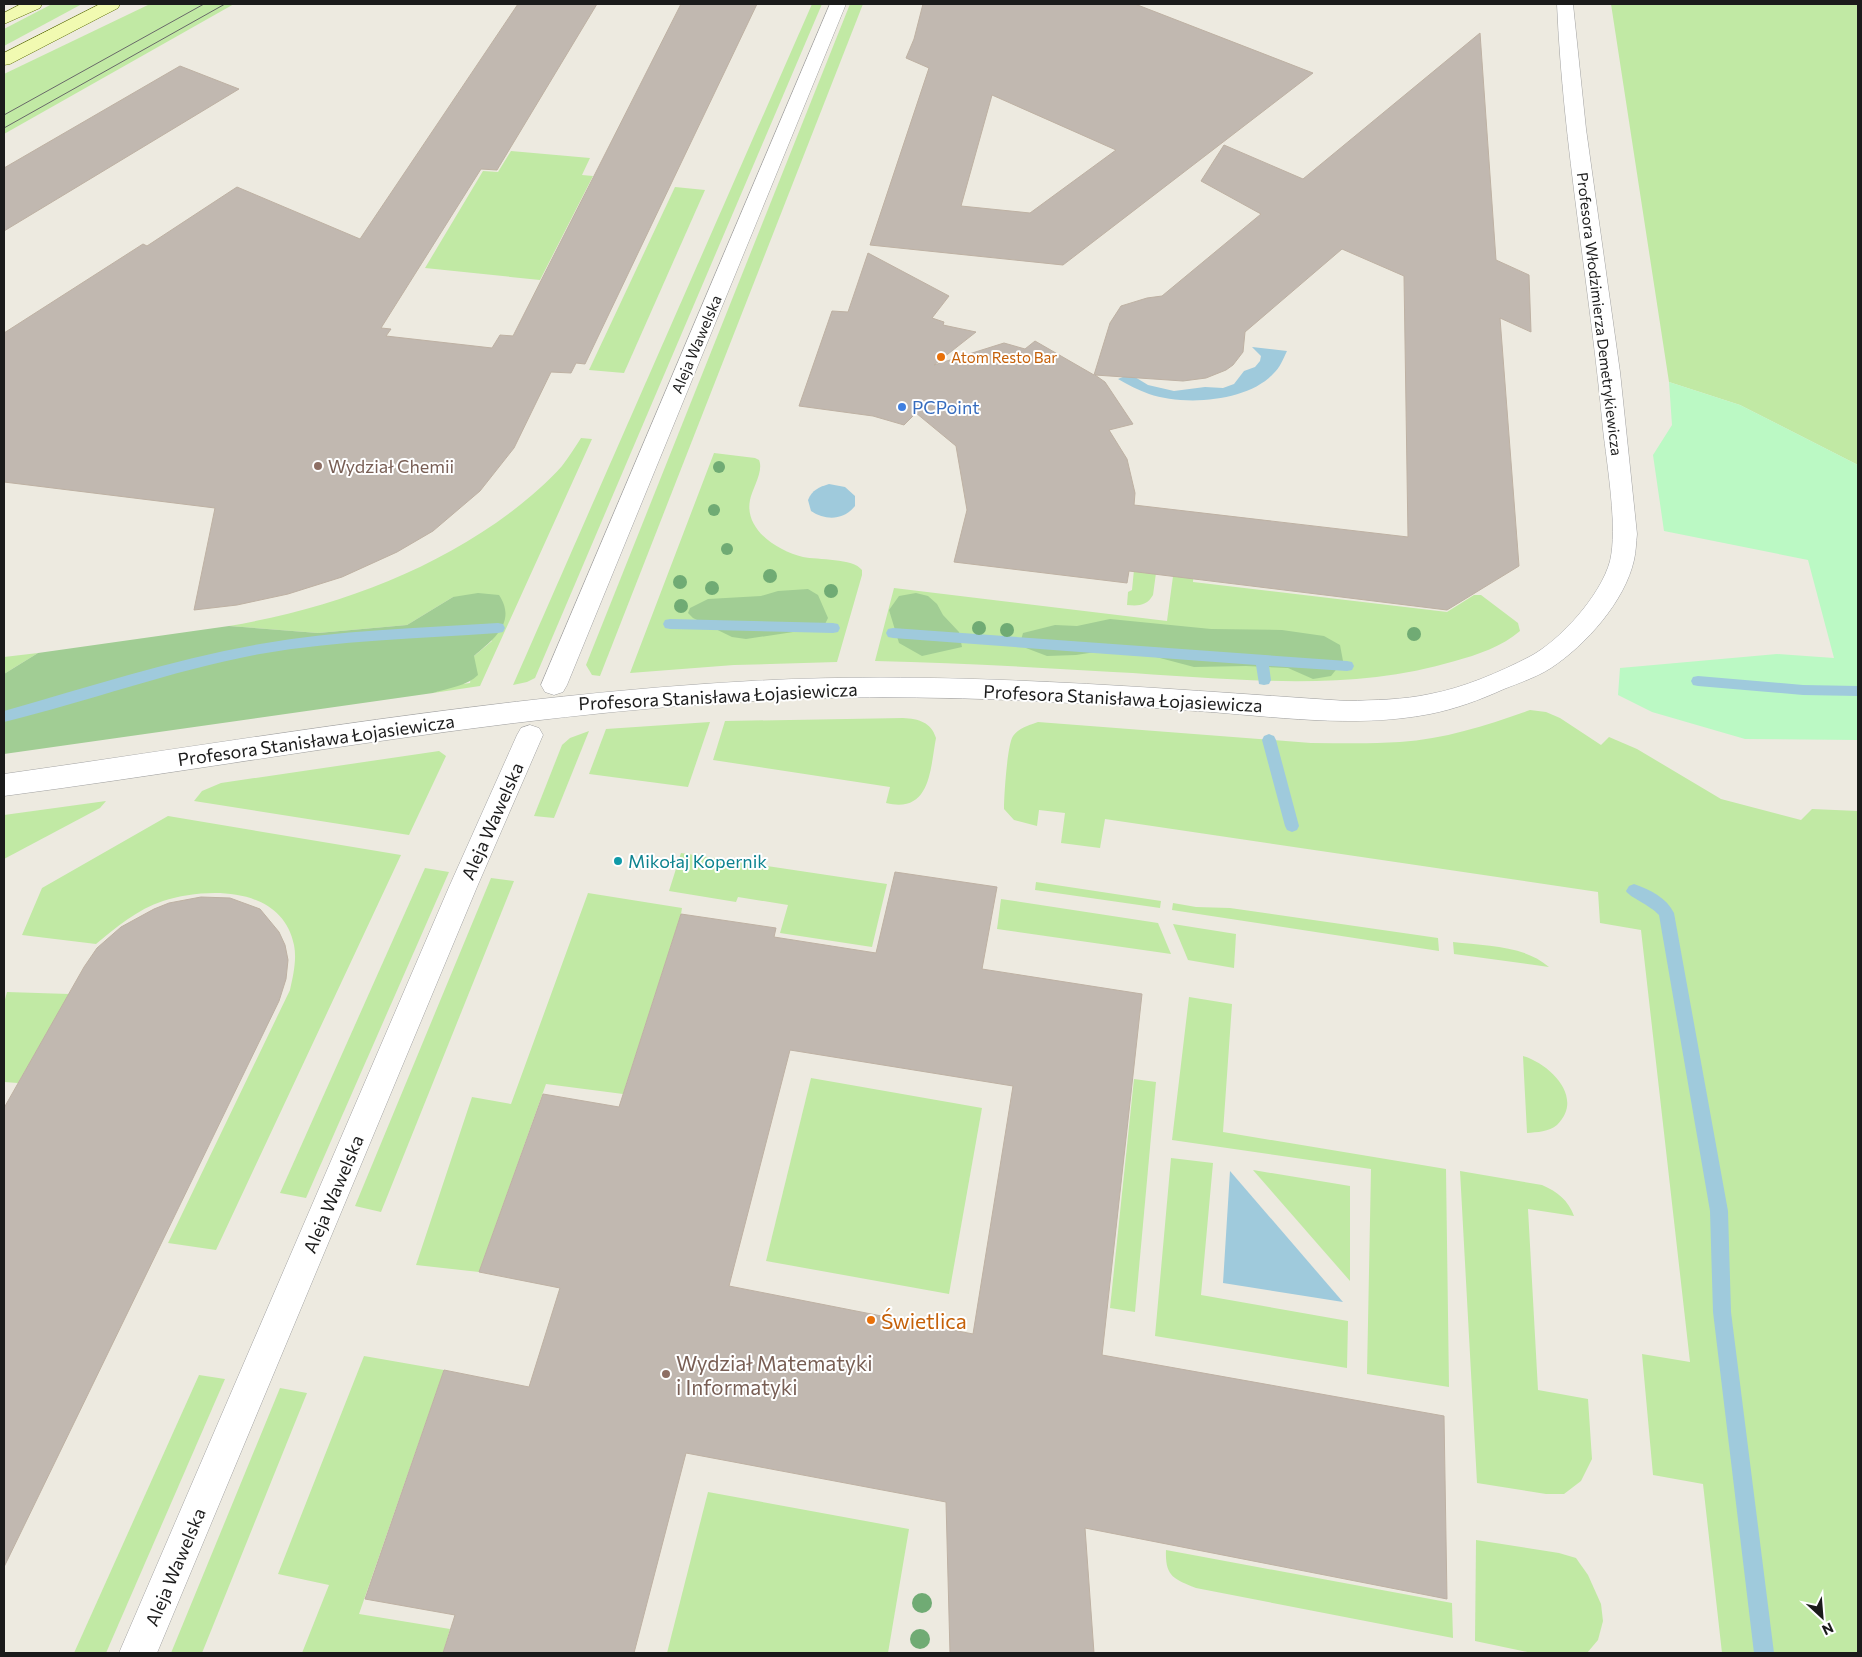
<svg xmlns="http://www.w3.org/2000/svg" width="1862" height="1657" font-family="Commissioner,sans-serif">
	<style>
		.grass { fill: #c1e9a4 }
		.forest { fill: #a1cd94 }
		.park { fill: #bbf9c4 }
		.water { fill: #9fcadc }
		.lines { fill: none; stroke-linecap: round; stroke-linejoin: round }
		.stream { fill: #9fcadc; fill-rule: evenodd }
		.building { fill: #c1b8b0; stroke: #beb1a3; fill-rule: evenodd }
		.street-casing { stroke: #a2a2a2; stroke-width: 1 }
		.secondary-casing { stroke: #5d7004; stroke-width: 1 }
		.street { fill: #fff; fill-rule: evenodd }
		.secondary { fill: #f1fab1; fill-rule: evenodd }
		.tram { stroke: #696969; stroke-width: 1 }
		.tree { fill: #70ab74 }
		.food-dot { fill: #e8710a; stroke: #fff; stroke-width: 2 }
		.shop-dot { fill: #3f7fe0; stroke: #fff; stroke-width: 2 }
		.education-dot { fill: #8d6e63; stroke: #fff; stroke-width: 2 }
		.culture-dot { fill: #0f9aa8; stroke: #fff; stroke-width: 2 }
		.labels { text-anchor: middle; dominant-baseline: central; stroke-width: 4; stroke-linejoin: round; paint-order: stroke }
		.far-street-label { font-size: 15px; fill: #1b1b1b; stroke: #fff }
		.far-food-label { font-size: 15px; fill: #c56008; stroke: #fff; text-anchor: start }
		.shop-label { font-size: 18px; fill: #366cbe; stroke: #fff; text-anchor: start }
		.education-label { font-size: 18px; fill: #785e54; stroke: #fff; text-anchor: start }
		.street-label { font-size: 18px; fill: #1b1b1b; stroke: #fff }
		.culture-label { font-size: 18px; fill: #0d838f; stroke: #fff; text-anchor: start }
		.near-food-label { font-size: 21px; fill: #c56008; stroke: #fff; text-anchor: start }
		.near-education-label { font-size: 21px; fill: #785e54; stroke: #fff; text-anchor: start }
	</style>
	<rect width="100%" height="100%" fill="#edeae0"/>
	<g class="grass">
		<polygon points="52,4 82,4 4,46 4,29"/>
		<polygon points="150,4 234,4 4,134 4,74"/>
		<polygon points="812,4 822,4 535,678 527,682 513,685"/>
		<polygon points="850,4 863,4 600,676 592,675 586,665"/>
		<polygon points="1611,4 1858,4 1858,465 1740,405 1669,382"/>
		<polygon points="511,151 590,158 582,175 593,176 540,280 425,268 483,171 498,172"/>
		<polygon points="675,187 705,190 624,373 589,370"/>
		<path d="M581 438 592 439 480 686 433 693 454 685 470 683 474 656 492 641 453 597 407 625 318 633 229 626C329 609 430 573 511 512 529 498 547 483 562 466 569 457 575 447 581 438Z"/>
		<path d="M714 453 755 458 759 460C764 471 752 489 750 500 744 530 778 551 803 557 818 560 853 558 862 570V575L837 662 734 665 630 673Z"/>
		<path d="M1136 549 1159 551 1153 595C1147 606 1138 606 1127 605L1128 592 1132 590Z"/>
		<path d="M1176 554 1195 556 1193 582 1447 612 1474 595H1481L1518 623 1520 631C1503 646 1477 655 1455 661 1345 694 1227 678 1113 672 1034 667 955 663 875 661L894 588 1167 621Z"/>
		<polygon points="38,653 4,674 4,657"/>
		<path d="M1530 710 1546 712 1560 718 1601 745 1609 737 1637 749 1721 799 1801 820 1812 809 1858 811V1653H1722L1703 1484 1653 1475 1642 1354 1690 1362 1641 930 1600 923 1598 892 1105 819 1100 848 1061 843 1065 813 1039 810 1037 826 1014 820 1004 809C1004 796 1007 750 1012 738 1016 729 1029 725 1038 722L1311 743C1340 743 1370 744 1400 742 1445 739 1488 725 1530 710Z"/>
		<path d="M903 718C919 719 931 722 936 738 930 769 931 814 886 803L890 787 713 760 725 721Z"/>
		<polygon points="710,722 688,787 589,774 606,729"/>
		<polygon points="589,731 554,818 534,816 562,745 570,738"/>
		<polygon points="439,751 446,756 409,835 194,801 202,791 221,783"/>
		<polygon points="106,801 100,808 4,859 4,815"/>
		<path d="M168 816 401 855 216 1250 168 1243 290 990C293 976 297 960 294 945 282 886 208 887 163 901 138 909 115 928 96 944L22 935 42 888Z"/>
		<polygon points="681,853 887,884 872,947 780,933 788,905 738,897 736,902 669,891"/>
		<polygon points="425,868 449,872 306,1198 280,1193"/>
		<polygon points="491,878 514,881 381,1212 355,1206"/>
		<polygon points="1036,882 1161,901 1160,908 1035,890"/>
		<polygon points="588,893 682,908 681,914 623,1094 546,1084 479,1272 416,1265 472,1097 511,1104"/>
		<polygon points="1001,899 1158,923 1171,954 997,929"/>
		<polygon points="1173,903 1196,907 1230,908 1438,938 1439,951 1172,910"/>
		<polygon points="1173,924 1236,934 1234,968 1188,960"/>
		<path d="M1453 942C1485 946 1524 945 1549 967L1454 954Z"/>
		<polygon points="7,992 69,994 18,1083 4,1082 4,1003"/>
		<polygon points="1189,997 1232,1004 1223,1132 1446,1169 1449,1387 1367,1374 1371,1169 1172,1140"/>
		<path d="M1523 1056C1550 1064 1585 1098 1557 1125 1549 1132 1537 1132 1527 1133Z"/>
		<polygon points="811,1078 982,1108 949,1294 766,1261"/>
		<polygon points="1134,1079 1156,1082 1135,1312 1110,1308"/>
		<polygon points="1171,1158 1213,1163 1201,1295 1348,1321 1347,1368 1155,1336"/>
		<polygon points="1253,1170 1350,1186 1350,1281"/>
		<path d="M1460 1171 1542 1185C1558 1192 1568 1200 1574 1216L1528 1209 1538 1390 1588 1399 1592 1459 1581 1481 1564 1494H1546L1477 1483Z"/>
		<polygon points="364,1356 444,1370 359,1614 450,1629 443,1653 302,1653 329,1585 278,1574"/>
		<polygon points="199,1375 225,1379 106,1653 74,1653"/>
		<polygon points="280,1388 307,1393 202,1653 171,1653"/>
		<polygon points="708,1492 909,1529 888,1653 667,1653"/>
		<polygon points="1476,1540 1559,1553 1576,1558 1588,1575 1601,1604 1603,1621 1598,1640 1587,1653 1532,1653 1475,1641"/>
		<path d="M1166 1550 1452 1603 1453 1638 1196 1588C1173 1579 1165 1576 1166 1550Z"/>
	</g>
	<g class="forest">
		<polygon points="808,589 818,595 828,618 821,632 800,631 746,639 732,637 693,618 688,613 690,608 708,599 761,596 778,591"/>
		<path d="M478 593 499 595C517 622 494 639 474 656L478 675C467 686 448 688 433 693L4 754V674L38 653 229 626 318 633 407 625 453 597Z"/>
		<polygon points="916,593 928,596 937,604 943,615 959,632 962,647 922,656 899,643 889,610 899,596"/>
		<polygon points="1110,619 1211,629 1282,630 1324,636 1340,645 1343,661 1331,676 1313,679 1288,668 1246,666 1194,667 1141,653 1102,651 1076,655 1047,656 1026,648 1021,640 1023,633 1055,625 1077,626"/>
	</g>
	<polygon class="park" points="1669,382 1740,405 1858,465 1858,740 1745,739 1652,712 1618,695 1620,668 1777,654 1834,658 1808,560 1664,531 1653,455 1672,425"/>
	<g class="water">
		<path d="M1252 347 1287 351C1283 359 1280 368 1273 374 1247 402 1184 406 1149 394 1138 390 1128 385 1118 379L1130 374 1148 385 1174 391 1205 387 1223 388 1234 384 1244 371 1255 367 1260 361 1261 356Z"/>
		<path d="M829 484 845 487 855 496V506C844 520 826 521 811 511L808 500C812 490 819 487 829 484Z"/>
		<polygon points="1230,1171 1343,1302 1223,1283"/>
	</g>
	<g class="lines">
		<g class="stream">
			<polygon points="670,619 833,623 838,624 840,628 838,632 833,633 670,629 665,628 663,624 665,620"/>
			<path d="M498 623 503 624 505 628 503 632 498 633C419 639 339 640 260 654 173 670 90 701 4 722V711C89 687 173 659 260 644 339 630 419 628 498 623Z"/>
			<polygon points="893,628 1347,661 1352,662 1354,666 1352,670 1347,671 1269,666 1271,680 1269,684 1264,685 1259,684 1256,665 893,638 888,637 886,633 888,629"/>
			<polygon points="1698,676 1803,685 1858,686 1858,696 1803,695 1698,686 1693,685 1691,681 1693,677"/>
			<polygon points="1269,734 1274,736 1276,740 1299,826 1297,830 1292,832 1287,830 1285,826 1262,740 1264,736"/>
			<path d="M1634 884C1650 890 1666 897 1674 913L1728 1211 1731 1312 1774 1653H1754L1713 1312 1710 1211 1659 915C1650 905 1629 897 1626 891L1629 886Z"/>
		</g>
	</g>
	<g class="building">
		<polygon points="518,4 597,4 497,170 481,169 381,328 391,329 386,336 492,348 500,335 513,336 681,4 757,4 585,364 576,363 571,373 551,372 514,448 480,491 433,531 397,552 342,577 288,594 237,605 194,610 215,508 4,482 4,333 143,244 147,246 237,187 360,239"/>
		<path d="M923 4H1135L1313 73 1063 265 870 245 929 68 906 58 914 39ZM992 95 1116 150 1030 213 961 206Z"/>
		<path d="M1480 33 1496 260 1529 275 1531 332 1500 318 1519 566 1447 610 1129 571 1127 583 954 562 967 510 956 446 916 413 904 425 873 416 799 406 832 311 848 312 868 253 949 296 932 318 944 322 943 325 976 332 934 365 1004 343 1025 349 1035 341 1094 375 1110 323 1121 306 1147 298 1162 296 1261 214 1201 181 1224 145 1303 179ZM1342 249 1404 276 1408 537 1134 505 1135 493 1127 459 1109 430 1133 424 1105 382 1095 375 1183 381 1206 378 1226 370 1233 365 1243 352 1245 332Z"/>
		<polygon points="180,66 239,89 4,231 4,168"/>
		<path d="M895 872 997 887 982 969 1142 994 1102 1355 1444 1416 1447 1599 1085 1528 1094 1653H950L946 1502 686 1453 634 1653H443L455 1615 365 1599 444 1370 529 1387 560 1288 479 1272 543 1094 619 1107 681 914 776 928 774 937 876 953ZM790 1050 1013 1086 973 1334 729 1286Z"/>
		<polygon points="201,897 230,898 260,909 279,932 285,945 288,960 286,979 279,1001 4,1567 4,1108 84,967 97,948 121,927 154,909 169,903"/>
	</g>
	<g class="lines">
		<g class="street-casing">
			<g id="street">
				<polygon points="830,4 846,4 567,685 563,692 554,695 545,692 541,685"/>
				<path d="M1557 4H1573L1586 129 1620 372 1637 534C1636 542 1636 552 1634 560 1625 601 1586 645 1551 668 1537 677 1519 683 1504 689 1480 700 1455 709 1430 714 1353 729 1273 716 1196 711 1072 702 947 695 823 698 547 706 276 760 4 796V774C252 739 500 695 751 681 950 670 1149 688 1347 701 1375 700 1403 700 1430 694 1463 688 1500 672 1529 657 1560 641 1601 595 1610 561 1618 528 1607 465 1603 429 1590 287 1563 146 1557 4Z"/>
				<polygon points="530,725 539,728 543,735 477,887 157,1653 119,1653 449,887 517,735 521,728"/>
			</g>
		</g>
		<g class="secondary-casing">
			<g id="secondary">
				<polygon points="21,4 42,4 40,8 4,24 4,13"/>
				<polygon points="100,4 120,4 118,8 10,64 4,65 4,53"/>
			</g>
		</g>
		<use href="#street" class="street"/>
		<use href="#secondary" class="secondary"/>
		<g class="tram">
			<polyline points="4,115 204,4"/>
			<polyline points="4,128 225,4"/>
		</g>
	</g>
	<g class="tree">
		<circle cx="719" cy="467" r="6"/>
		<circle cx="714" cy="510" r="6"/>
		<circle cx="727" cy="549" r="6"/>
		<circle cx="770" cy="576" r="7"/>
		<circle cx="680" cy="582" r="7"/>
		<circle cx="712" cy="588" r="7"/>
		<circle cx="831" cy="591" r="7"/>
		<circle cx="681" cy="606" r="7"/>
		<circle cx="979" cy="628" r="7"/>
		<circle cx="1007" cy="630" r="7"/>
		<circle cx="1414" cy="634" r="7"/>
		<circle cx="922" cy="1603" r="10"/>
		<circle cx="920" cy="1639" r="10"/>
	</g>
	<g class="food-dot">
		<circle cx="941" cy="357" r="5"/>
		<circle cx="871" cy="1320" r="5"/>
	</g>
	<circle class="shop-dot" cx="902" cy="407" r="5"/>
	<g class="education-dot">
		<circle cx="318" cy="466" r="5"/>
		<circle cx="666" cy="1374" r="5"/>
	</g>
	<circle class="culture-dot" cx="618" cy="861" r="5"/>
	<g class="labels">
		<g class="far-street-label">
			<text transform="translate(1600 314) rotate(83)">Profesora Włodzimierza Demetrykiewicza</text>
			<text transform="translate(696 344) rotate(-67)">Aleja Wawelska</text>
		</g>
		<g class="far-food-label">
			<text x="951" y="357">Atom Resto Bar</text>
		</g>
		<g class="shop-label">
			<text x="912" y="407">PCPoint</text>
		</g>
		<g class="education-label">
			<text x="328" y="466">Wydział Chemii</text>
		</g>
		<g class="street-label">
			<text transform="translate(718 696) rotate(-3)">Profesora Stanisława Łojasiewicza</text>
			<text transform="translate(1123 698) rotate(3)">Profesora Stanisława Łojasiewicza</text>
			<text transform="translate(316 740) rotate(-8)">Profesora Stanisława Łojasiewicza</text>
			<text transform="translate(492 821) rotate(-66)">Aleja Wawelska</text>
			<text transform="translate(333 1194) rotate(-67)">Aleja Wawelska</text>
			<text transform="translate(175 1567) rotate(-67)">Aleja Wawelska</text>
		</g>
		<g class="culture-label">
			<text x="628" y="861">Mikołaj Kopernik</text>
		</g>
		<g class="near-food-label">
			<text x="881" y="1320">Świetlica</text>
		</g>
		<g class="near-education-label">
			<text x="676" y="1362">Wydział Matematyki<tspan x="676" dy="24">i Informatyki</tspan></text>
		</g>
	</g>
	<rect width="1862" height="1657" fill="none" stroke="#1b1b1b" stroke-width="10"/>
	<g transform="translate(1822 1617) rotate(154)" stroke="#ffffff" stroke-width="4" paint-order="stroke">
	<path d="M0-4L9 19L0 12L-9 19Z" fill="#1b1b1b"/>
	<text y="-8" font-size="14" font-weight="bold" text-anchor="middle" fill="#1b1b1b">N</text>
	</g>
</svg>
